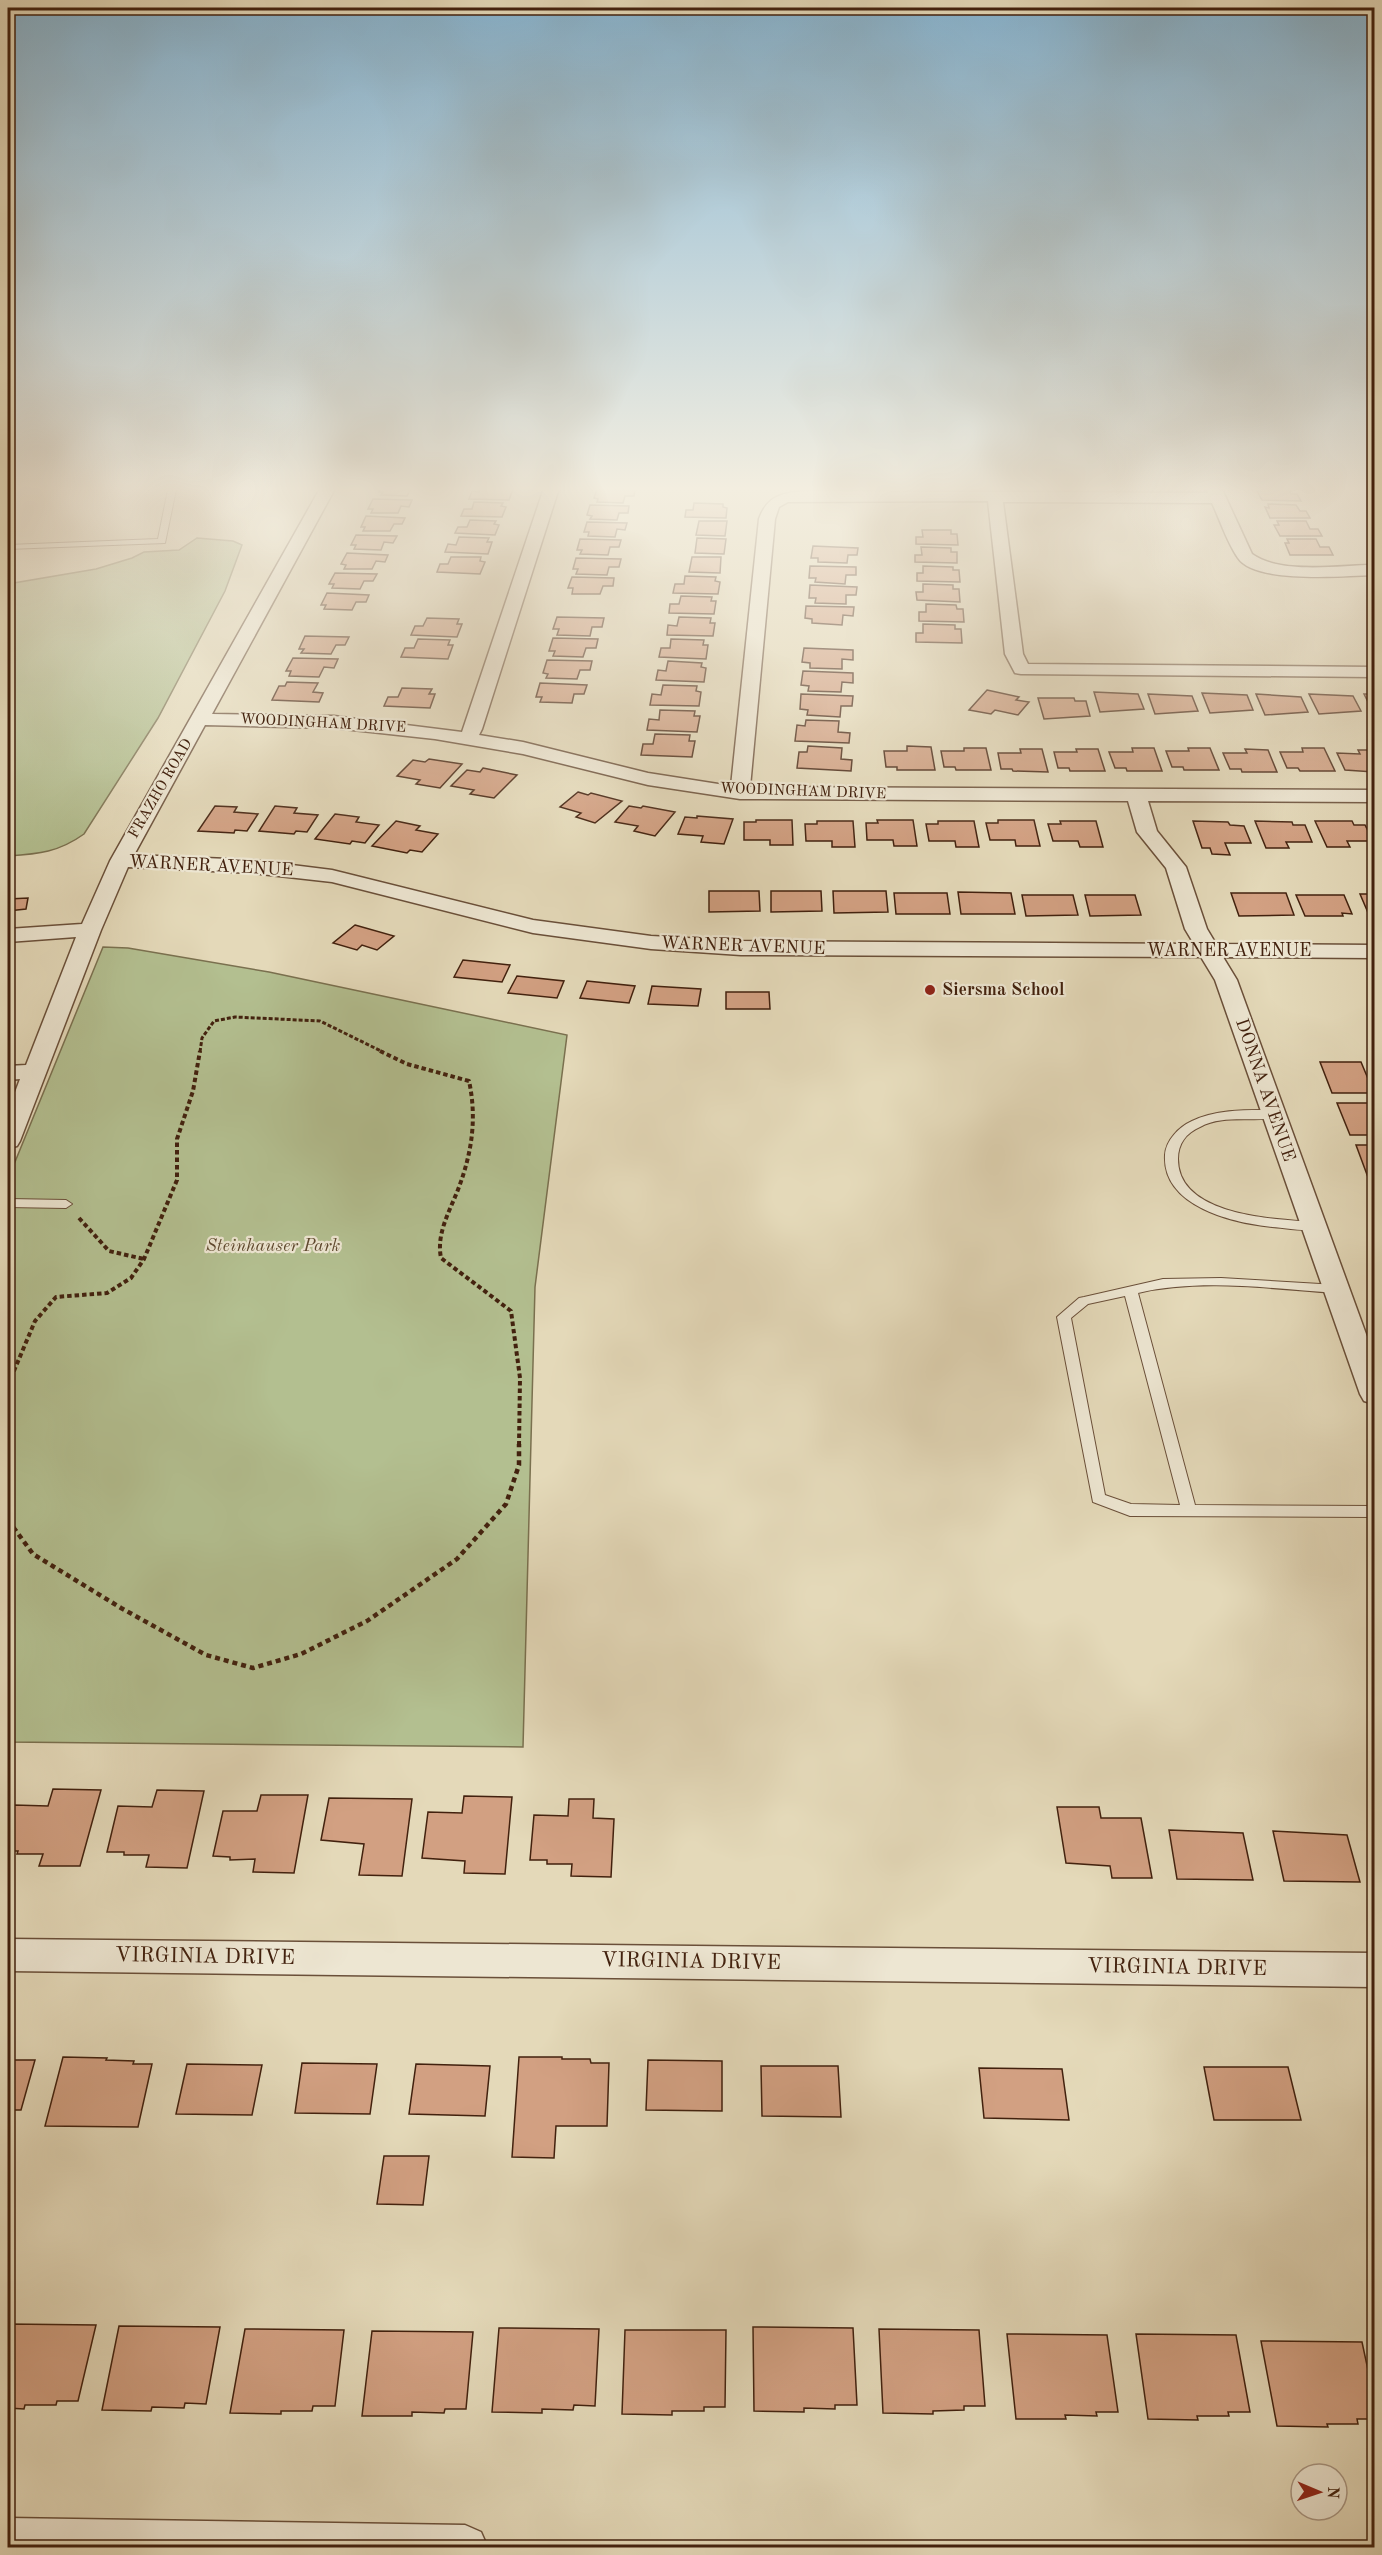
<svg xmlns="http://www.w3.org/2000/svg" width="1382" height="2555" font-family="'Old Standard TT',serif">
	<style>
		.green { fill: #b3bf90; stroke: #7a704f; stroke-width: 1.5 }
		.building { fill: #d2a082; stroke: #42210e; stroke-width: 1.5 }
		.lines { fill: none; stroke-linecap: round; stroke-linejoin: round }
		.service-casing { stroke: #6a4f39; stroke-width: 2 }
		.minor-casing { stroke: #6a4f39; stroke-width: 3 }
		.path-far2 { stroke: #42210e; stroke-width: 3; stroke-dasharray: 4 2; stroke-linecap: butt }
		.path-far1 { stroke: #42210e; stroke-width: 4; stroke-dasharray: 4.5 3; stroke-linecap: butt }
		.path { stroke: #42210e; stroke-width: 4.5; stroke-dasharray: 5 4; stroke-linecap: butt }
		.service { fill: #ede6d2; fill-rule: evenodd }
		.minor { fill: #ede6d2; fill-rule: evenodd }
		.poi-dot { fill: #8f2418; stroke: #ede6d2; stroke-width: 2 }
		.labels { text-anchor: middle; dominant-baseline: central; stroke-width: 4.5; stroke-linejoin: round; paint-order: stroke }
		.far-street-label { font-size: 15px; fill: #42210e; stroke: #ede6d2 }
		.street-label { font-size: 18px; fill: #42210e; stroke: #ede6d2 }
		.poi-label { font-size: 18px; font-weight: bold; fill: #42210e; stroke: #ede6d2; text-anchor: start }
		.park-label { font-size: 18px; font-style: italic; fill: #5e482e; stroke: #ede6d2 }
		.near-street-label { font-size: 21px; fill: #42210e; stroke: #ede6d2 }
	</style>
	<rect width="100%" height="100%" fill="#e4d9b9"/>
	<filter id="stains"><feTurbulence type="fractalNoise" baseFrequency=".00333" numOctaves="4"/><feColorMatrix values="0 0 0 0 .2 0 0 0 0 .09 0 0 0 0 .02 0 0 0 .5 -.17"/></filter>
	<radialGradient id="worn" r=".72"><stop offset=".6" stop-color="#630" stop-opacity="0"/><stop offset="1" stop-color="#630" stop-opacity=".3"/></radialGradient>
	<g class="green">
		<path d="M197 538 233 541 242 545 225 591 158 718 84 834C59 852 39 854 8 856V584L96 569 132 558 144 552 179 550Z"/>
		<polygon points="103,947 128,948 269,972 567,1035 535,1287 523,1747 8,1742 8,1179"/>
	</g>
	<g class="building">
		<polygon points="382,485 421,485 419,489 411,489 407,496 381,495 383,492 379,492"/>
		<polygon points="482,485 510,486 508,489 513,489 509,500 469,499 472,491 479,492"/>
		<polygon points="1259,488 1288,488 1291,494 1297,494 1301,501 1262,500 1257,491 1261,491"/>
		<polygon points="597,489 635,490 634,496 625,496 623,503 597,502 598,499 594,498"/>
		<polygon points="373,499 412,500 409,507 401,506 398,513 371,513 373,509 368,509"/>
		<polygon points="474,502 503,503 501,506 506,507 502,517 461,516 464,509 472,509"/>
		<polygon points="694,503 723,504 723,507 727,508 726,518 685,517 686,510 693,510"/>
		<polygon points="1268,504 1296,505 1300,511 1306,511 1310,518 1270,518 1265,507 1269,508"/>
		<polygon points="590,505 629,506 628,513 619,513 617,520 590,519 592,516 587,515"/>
		<polygon points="366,516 405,518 402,524 394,524 390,531 363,531 365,527 361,527"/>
		<polygon points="470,520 496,521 494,524 499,525 495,535 455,533 458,527 467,527"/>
		<polygon points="699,521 727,521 725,536 696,535"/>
		<polygon points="1277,521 1306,521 1310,529 1318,529 1322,536 1280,536 1274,525 1279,525"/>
		<polygon points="587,522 627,523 625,530 617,529 615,537 588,536 589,532 584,532"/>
		<polygon points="922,530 951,530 951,534 957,534 958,545 916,544 916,537 923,537"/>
		<polygon points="356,535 397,536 393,543 384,542 381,550 354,549 356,545 351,545"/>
		<polygon points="459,537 489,538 487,542 492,542 488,554 445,552 448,544 456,545"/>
		<polygon points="697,538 726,539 724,554 695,553"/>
		<polygon points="580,539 621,540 619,547 610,547 608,555 580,554 582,550 577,550"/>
		<polygon points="1287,539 1316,539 1320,547 1329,547 1333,555 1290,555 1285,543 1289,543"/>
		<polygon points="813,546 858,548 857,555 848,555 847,563 818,562 818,558 811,558"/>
		<polygon points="921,547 951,548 951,552 957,552 957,563 915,562 915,555 922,555"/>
		<polygon points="347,553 388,555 385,562 376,561 372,569 344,569 346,565 341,564"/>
		<polygon points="451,557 481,557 480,561 485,562 480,574 437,572 440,564 448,564"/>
		<polygon points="692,557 721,557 720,573 689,572"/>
		<polygon points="576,558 621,559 619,567 609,567 607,575 576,574 578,569 573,569"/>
		<polygon points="810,566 856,567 856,575 846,575 845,584 815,582 816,578 809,578"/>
		<polygon points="923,566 953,567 953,570 959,570 960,582 917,581 917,573 923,573"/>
		<polygon points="335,573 377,574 373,581 364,581 360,589 332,588 334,584 329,584"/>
		<polygon points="685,576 716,577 715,581 720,582 718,594 673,593 675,584 684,584"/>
		<polygon points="572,577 614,578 613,586 603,586 600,594 572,594 573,588 568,588"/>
		<polygon points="923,584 953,585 953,589 959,589 960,602 917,600 916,592 923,592"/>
		<polygon points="810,585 857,587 856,595 846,595 846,604 815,603 816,598 809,598"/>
		<polygon points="327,593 369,595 366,602 356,602 352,610 324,609 326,605 321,605"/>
		<polygon points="681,596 712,597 711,601 716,601 714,614 669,613 670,604 679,604"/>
		<polygon points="926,604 956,605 957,609 963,609 964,622 919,621 919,612 926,612"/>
		<polygon points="806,606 854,607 853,616 843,615 842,625 812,623 812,619 805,618"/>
		<polygon points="557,617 604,618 602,627 592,627 590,636 557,635 559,629 553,629"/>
		<polygon points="679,617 711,618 710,623 715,623 713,636 667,635 668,625 677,626"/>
		<polygon points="427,618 459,619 457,624 462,624 457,637 411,635 415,626 423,626"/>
		<polygon points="923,624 955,625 955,629 961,629 962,643 916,642 916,633 923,633"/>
		<polygon points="305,636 349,637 345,645 336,645 331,654 301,653 304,649 299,649"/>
		<polygon points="553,638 598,639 596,648 586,648 583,657 553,656 555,651 549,651"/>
		<polygon points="418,639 450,640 448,645 453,645 448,659 401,657 405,648 414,648"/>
		<polygon points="671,639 704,640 703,645 708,645 706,659 659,657 661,648 670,648"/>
		<polygon points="804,648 853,650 853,660 842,659 842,669 810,668 810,663 802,662"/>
		<polygon points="293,658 338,659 334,668 324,667 319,677 289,676 291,671 286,671"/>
		<polygon points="547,660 592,661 590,670 580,670 577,679 546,678 548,674 543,673"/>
		<polygon points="668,661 702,663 701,667 706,668 704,682 656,680 658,670 666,671"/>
		<polygon points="803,671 853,673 853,683 842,682 841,692 808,691 809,686 801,685"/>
		<polygon points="287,682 318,683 313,692 323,693 319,702 272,700 279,686 285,686"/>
		<polygon points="540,683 587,685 584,694 574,694 572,703 540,702 542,697 536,697"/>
		<polygon points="663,685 697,686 696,691 701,692 699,706 650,705 652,694 661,695"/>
		<polygon points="402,688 432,689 429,694 435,694 430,708 384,706 388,697 398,697"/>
		<polygon points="987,690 1019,697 1016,700 1029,702 1018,715 995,710 991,714 969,710"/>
		<polygon points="1094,692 1138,694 1144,709 1100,712"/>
		<polygon points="1202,693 1247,695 1253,710 1210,713"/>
		<polygon points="801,694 853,696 852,706 841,706 840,717 807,715 808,710 800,709"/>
		<polygon points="1148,694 1192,696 1198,711 1155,714"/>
		<polygon points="1256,694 1301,697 1308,712 1265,715"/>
		<polygon points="1309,694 1353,696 1361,711 1319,714"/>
		<polygon points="1364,694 1374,694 1374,714"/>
		<polygon points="1038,698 1074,698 1075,701 1086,701 1090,716 1044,719"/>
		<polygon points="660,710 695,711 694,716 700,716 697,732 647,730 649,719 659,720"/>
		<polygon points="806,720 839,721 838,732 850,733 849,743 795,741 797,725 805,726"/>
		<polygon points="655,734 690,735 689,741 695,741 692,757 641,755 643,744 653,744"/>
		<polygon points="808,746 842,748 841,759 852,760 851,771 797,768 799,752 807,752"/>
		<polygon points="907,746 931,747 935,770 897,770 897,767 886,767 884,751 907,751"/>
		<polygon points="964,748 986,748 991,770 956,770 955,767 944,767 941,751 964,751"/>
		<polygon points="1132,748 1154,748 1162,771 1127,771 1126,768 1115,768 1109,752 1133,752"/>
		<polygon points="1188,748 1210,748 1219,770 1184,770 1183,767 1172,767 1166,751 1189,751"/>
		<polygon points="1302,748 1324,748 1335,771 1300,771 1298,768 1287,768 1280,752 1303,752"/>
		<polygon points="1020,749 1042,749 1048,772 1013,771 1012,769 1001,769 998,753 1021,753"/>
		<polygon points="1076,749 1098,749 1105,771 1070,771 1069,768 1058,768 1054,752 1077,752"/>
		<polygon points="1245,749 1268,750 1277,772 1242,772 1241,769 1230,769 1223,753 1247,753"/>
		<polygon points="1358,750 1374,750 1374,772 1345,770 1337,753 1360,754"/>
		<polygon points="429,759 462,764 440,788 416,784 420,780 397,776 413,760 425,762"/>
		<polygon points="483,768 517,775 494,798 470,794 474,790 451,786 467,770 480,772"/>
		<polygon points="578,792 588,795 591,793 622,801 595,823 576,817 581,813 560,807"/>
		<polygon points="215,806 237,807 234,812 258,814 247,831 235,830 234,833 198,831"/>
		<polygon points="275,806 297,808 294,813 318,815 307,832 296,831 294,834 259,831"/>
		<polygon points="629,806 641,808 643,806 675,812 655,836 634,831 638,826 615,822"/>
		<polygon points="335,814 359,817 356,822 379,825 365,843 352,841 350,844 315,839"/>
		<polygon points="697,816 733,819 724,844 701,842 703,836 678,834 685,817 697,818"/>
		<polygon points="756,820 792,820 793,845 770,845 770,840 744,840 744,822 756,822"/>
		<polygon points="877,820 913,820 917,846 894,846 893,840 867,840 866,823 878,823"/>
		<polygon points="998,820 1034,820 1040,846 1016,846 1015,840 990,840 986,823 998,823"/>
		<polygon points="396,821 420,826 416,830 438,834 422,852 410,850 407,853 372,846"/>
		<polygon points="817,821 853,821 855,847 832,847 832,841 806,841 805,824 817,824"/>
		<polygon points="938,821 974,821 979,847 956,847 955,841 929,841 926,824 938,824"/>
		<polygon points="1060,821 1096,821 1103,847 1080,847 1078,841 1053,841 1048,824 1061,824"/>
		<polygon points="1193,821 1228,822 1230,825 1244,826 1251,843 1225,843 1230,855 1212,854 1210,848 1202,848"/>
		<polygon points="1255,821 1292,822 1293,825 1305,825 1312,842 1286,842 1289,848 1266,848"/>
		<polygon points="1315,821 1352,821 1354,825 1365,825 1373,841 1347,841 1350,847 1327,847"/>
		<polygon points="709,891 759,891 760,911 709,912"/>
		<polygon points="771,891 821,891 822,911 771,912"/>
		<polygon points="833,891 886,891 888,912 834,913"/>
		<polygon points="958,892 1011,893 1015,914 961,914"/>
		<polygon points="894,893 947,893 950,914 896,914"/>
		<polygon points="1231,893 1286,893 1294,915 1239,916"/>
		<polygon points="1360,894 1374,894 1374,915 1369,915"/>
		<polygon points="1022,895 1073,895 1078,915 1026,916"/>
		<polygon points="1085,895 1135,895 1141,915 1090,916"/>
		<polygon points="1296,895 1344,895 1352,914 1342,913 1343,916 1305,916"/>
		<polygon points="28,898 26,909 8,911 8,899"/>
		<polygon points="355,925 394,936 377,950 362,945 357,950 333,943"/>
		<polygon points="463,960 510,965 502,982 454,977"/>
		<polygon points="517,976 564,981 557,998 508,993"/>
		<polygon points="587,981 635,986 629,1003 580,998"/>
		<polygon points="652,986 701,989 698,1006 648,1004"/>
		<polygon points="726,992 769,992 770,1009 726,1009"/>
		<polygon points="1320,1062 1361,1062 1374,1093 1332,1093"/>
		<polygon points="1337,1103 1374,1103 1374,1135 1350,1135"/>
		<polygon points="1356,1145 1374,1145 1374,1180 1369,1180"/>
		<polygon points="53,1789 101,1790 80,1866 39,1866 43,1854 17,1854 18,1851 8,1851 8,1826 14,1805 48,1806"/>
		<polygon points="157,1790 204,1791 187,1868 146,1867 149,1855 124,1855 124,1852 107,1852 118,1806 152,1807"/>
		<polygon points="261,1795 308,1795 294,1873 253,1872 255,1859 230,1860 230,1857 213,1856 223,1811 257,1811"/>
		<polygon points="464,1796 512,1797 505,1874 464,1873 465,1861 422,1858 428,1812 462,1813"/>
		<polygon points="329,1798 412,1799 402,1876 359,1875 364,1844 321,1840"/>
		<polygon points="569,1799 594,1799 593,1818 614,1819 611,1877 571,1876 572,1864 547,1864 547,1860 530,1860 534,1815 568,1816"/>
		<polygon points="1057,1807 1099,1807 1101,1818 1141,1818 1152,1878 1112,1878 1110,1866 1066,1863"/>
		<polygon points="1169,1830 1243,1833 1253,1880 1177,1879"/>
		<polygon points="1273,1831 1347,1835 1360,1882 1284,1881"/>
		<polygon points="63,2057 107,2058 106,2060 134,2061 133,2064 152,2064 138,2127 45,2126"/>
		<polygon points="519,2057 562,2057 562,2059 590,2059 591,2063 609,2063 607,2126 556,2126 554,2158 512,2157"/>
		<polygon points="8,2060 35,2060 21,2110 8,2110"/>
		<polygon points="648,2060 722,2061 722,2111 646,2110"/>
		<polygon points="302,2063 377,2064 370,2114 295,2113"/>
		<polygon points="187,2064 262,2065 252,2115 176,2114"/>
		<polygon points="416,2064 490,2066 485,2116 409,2114"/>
		<polygon points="761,2066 838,2066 841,2117 762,2116"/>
		<polygon points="1204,2067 1288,2067 1301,2120 1214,2120"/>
		<polygon points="979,2068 1062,2069 1069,2120 984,2118"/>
		<polygon points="384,2156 429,2156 423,2205 377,2204"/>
		<polygon points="8,2324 96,2325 78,2401 57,2401 56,2405 25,2405 24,2409 8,2408"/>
		<polygon points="119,2326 220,2327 206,2404 185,2403 184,2408 152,2407 151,2411 102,2410"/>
		<polygon points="753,2327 853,2328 857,2405 835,2405 835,2409 804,2408 804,2412 754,2411"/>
		<polygon points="499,2328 599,2329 595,2406 574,2405 573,2410 542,2409 542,2413 492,2412"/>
		<polygon points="245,2329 344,2330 335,2406 313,2406 312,2411 281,2411 281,2414 230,2413"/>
		<polygon points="879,2329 979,2330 985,2406 964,2406 964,2410 933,2411 933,2414 883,2413"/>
		<polygon points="625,2330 726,2330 725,2407 704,2407 704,2411 672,2411 672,2415 622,2414"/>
		<polygon points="372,2331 473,2332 466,2409 445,2409 444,2413 412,2412 412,2416 362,2416"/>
		<polygon points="1007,2334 1107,2335 1118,2412 1096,2412 1097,2416 1065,2415 1066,2419 1016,2419"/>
		<polygon points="1136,2334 1236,2335 1250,2412 1228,2412 1229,2416 1197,2416 1198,2420 1148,2419"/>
		<polygon points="1261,2341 1362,2342 1374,2398 1374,2419 1357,2419 1358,2424 1327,2424 1328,2427 1277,2426"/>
	</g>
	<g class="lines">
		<g class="service-casing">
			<g id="service">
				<polygon points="169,485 177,485 165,543 8,549 8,545 158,539"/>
				<path d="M1273 1110 1277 1111 1279 1114 1277 1117C1252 1123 1224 1114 1200 1127 1186 1133 1178 1144 1178 1159 1178 1216 1274 1219 1313 1222L1320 1226 1318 1229C1304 1232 1286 1228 1272 1227 1234 1223 1162 1207 1165 1155 1166 1140 1179 1127 1192 1121 1217 1109 1246 1110 1273 1110Z"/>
				<polygon points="8,1199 66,1200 72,1204 66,1208 8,1207"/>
				<path d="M1221 1278 1337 1285 1344 1289 1337 1293C1272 1289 1202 1278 1138 1293L1195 1505 1374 1506V1517L1130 1516 1093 1502 1057 1317 1079 1298 1084 1297 1163 1279ZM1125 1296 1180 1505 1131 1504 1105 1495 1071 1318 1088 1304Z"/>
			</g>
		</g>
		<g class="minor-casing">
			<g id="minor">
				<path d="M322 485H337L212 714 334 716 462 732 545 485H560L482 729 479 735 523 742 648 773 731 786 759 519C768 493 787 492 812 491L1208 493 1205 485H1220L1252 554C1281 575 1340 565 1374 565V575C1345 576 1255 584 1238 558 1227 542 1220 520 1212 503L1003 502 1023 654 1028 664 1374 667V677L1021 674 1015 673 1005 654 988 501 788 502 779 507 775 519 750 787 1374 790V802L1148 801 1157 831 1186 867 1207 929 1216 944 1374 945V958L1223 957 1237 980 1374 1356V1404L1364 1401 1360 1394 1215 980 1201 957 741 955 651 949 533 933 332 882 252 873 128 867 101 930 20 1141 17 1146 8 1148V1111L20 1079 8 1080V1066L26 1065 76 937 8 942V929L82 924 110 861ZM205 725 334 728 435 739 523 754 648 785 740 799 1128 801 1137 832 1166 868 1185 929 1194 944 741 941 651 936 533 920 332 870 252 860 134 855Z"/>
				<polygon points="8,1939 1374,1953 1374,1987 8,1971"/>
				<polygon points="8,2518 465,2525 481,2532 488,2548 8,2548"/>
			</g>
		</g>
		<polyline class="path-far2" points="200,1052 202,1038 214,1021 235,1017 320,1021 383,1052"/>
		<g class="path-far1">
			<path d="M380 1051 407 1064 469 1081C477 1118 472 1152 459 1187 450 1211 436 1233 441 1258L511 1311 520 1378 519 1446"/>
			<polyline points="79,1218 109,1251 144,1259"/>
			<polyline points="8,1385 35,1321 56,1297 107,1293 131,1278 144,1259 177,1180 177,1139 193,1091 200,1051"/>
		</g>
		<polyline class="path" points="8,1520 33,1554 121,1608 206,1655 253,1668 301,1654 367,1621 457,1559 506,1504 519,1465 519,1444"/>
		<use href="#service" class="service"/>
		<use href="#minor" class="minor"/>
	</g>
	<linearGradient id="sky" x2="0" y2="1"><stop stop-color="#87b6d4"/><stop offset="0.58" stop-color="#f3eee0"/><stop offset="1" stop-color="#f3eee0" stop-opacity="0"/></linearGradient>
	<rect width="1382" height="843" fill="url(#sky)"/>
	<circle class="poi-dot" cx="930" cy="990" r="6"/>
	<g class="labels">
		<g class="far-street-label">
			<text transform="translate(323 724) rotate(3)">WOODINGHAM DRIVE</text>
			<text transform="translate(161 789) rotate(-60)">FRAZHO ROAD</text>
			<text transform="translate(803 792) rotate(2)">WOODINGHAM DRIVE</text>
		</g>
		<g class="street-label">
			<text transform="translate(211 866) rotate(3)">WARNER AVENUE</text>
			<text transform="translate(743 946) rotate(2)">WARNER AVENUE</text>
			<text x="1229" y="951">WARNER AVENUE</text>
			<text transform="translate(1265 1090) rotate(71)">DONNA AVENUE</text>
		</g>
		<g class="poi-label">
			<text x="942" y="990">Siersma School</text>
		</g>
		<g class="park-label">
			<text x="273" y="1246">Steinhauser Park</text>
		</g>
		<g class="near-street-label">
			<text transform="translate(205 1957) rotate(1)">VIRGINIA DRIVE</text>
			<text transform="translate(691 1962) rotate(1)">VIRGINIA DRIVE</text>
			<text transform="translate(1177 1968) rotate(1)">VIRGINIA DRIVE</text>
		</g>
	</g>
	<rect width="1382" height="2555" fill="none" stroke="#e4d9b9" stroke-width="30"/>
	<rect x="9" y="9" width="1364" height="2537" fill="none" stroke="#42210e" stroke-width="3"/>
	<rect x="15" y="15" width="1352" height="2525" fill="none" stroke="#42210e" stroke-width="1.5"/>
	<g transform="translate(1319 2492) rotate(92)"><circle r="28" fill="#ede6d2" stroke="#a99784" stroke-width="1.5"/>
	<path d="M0-4.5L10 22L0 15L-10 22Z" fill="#8f2418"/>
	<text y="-9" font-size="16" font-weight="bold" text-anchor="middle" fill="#42210e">N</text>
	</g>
	<rect width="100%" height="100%" filter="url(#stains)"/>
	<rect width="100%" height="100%" fill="url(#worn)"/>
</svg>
